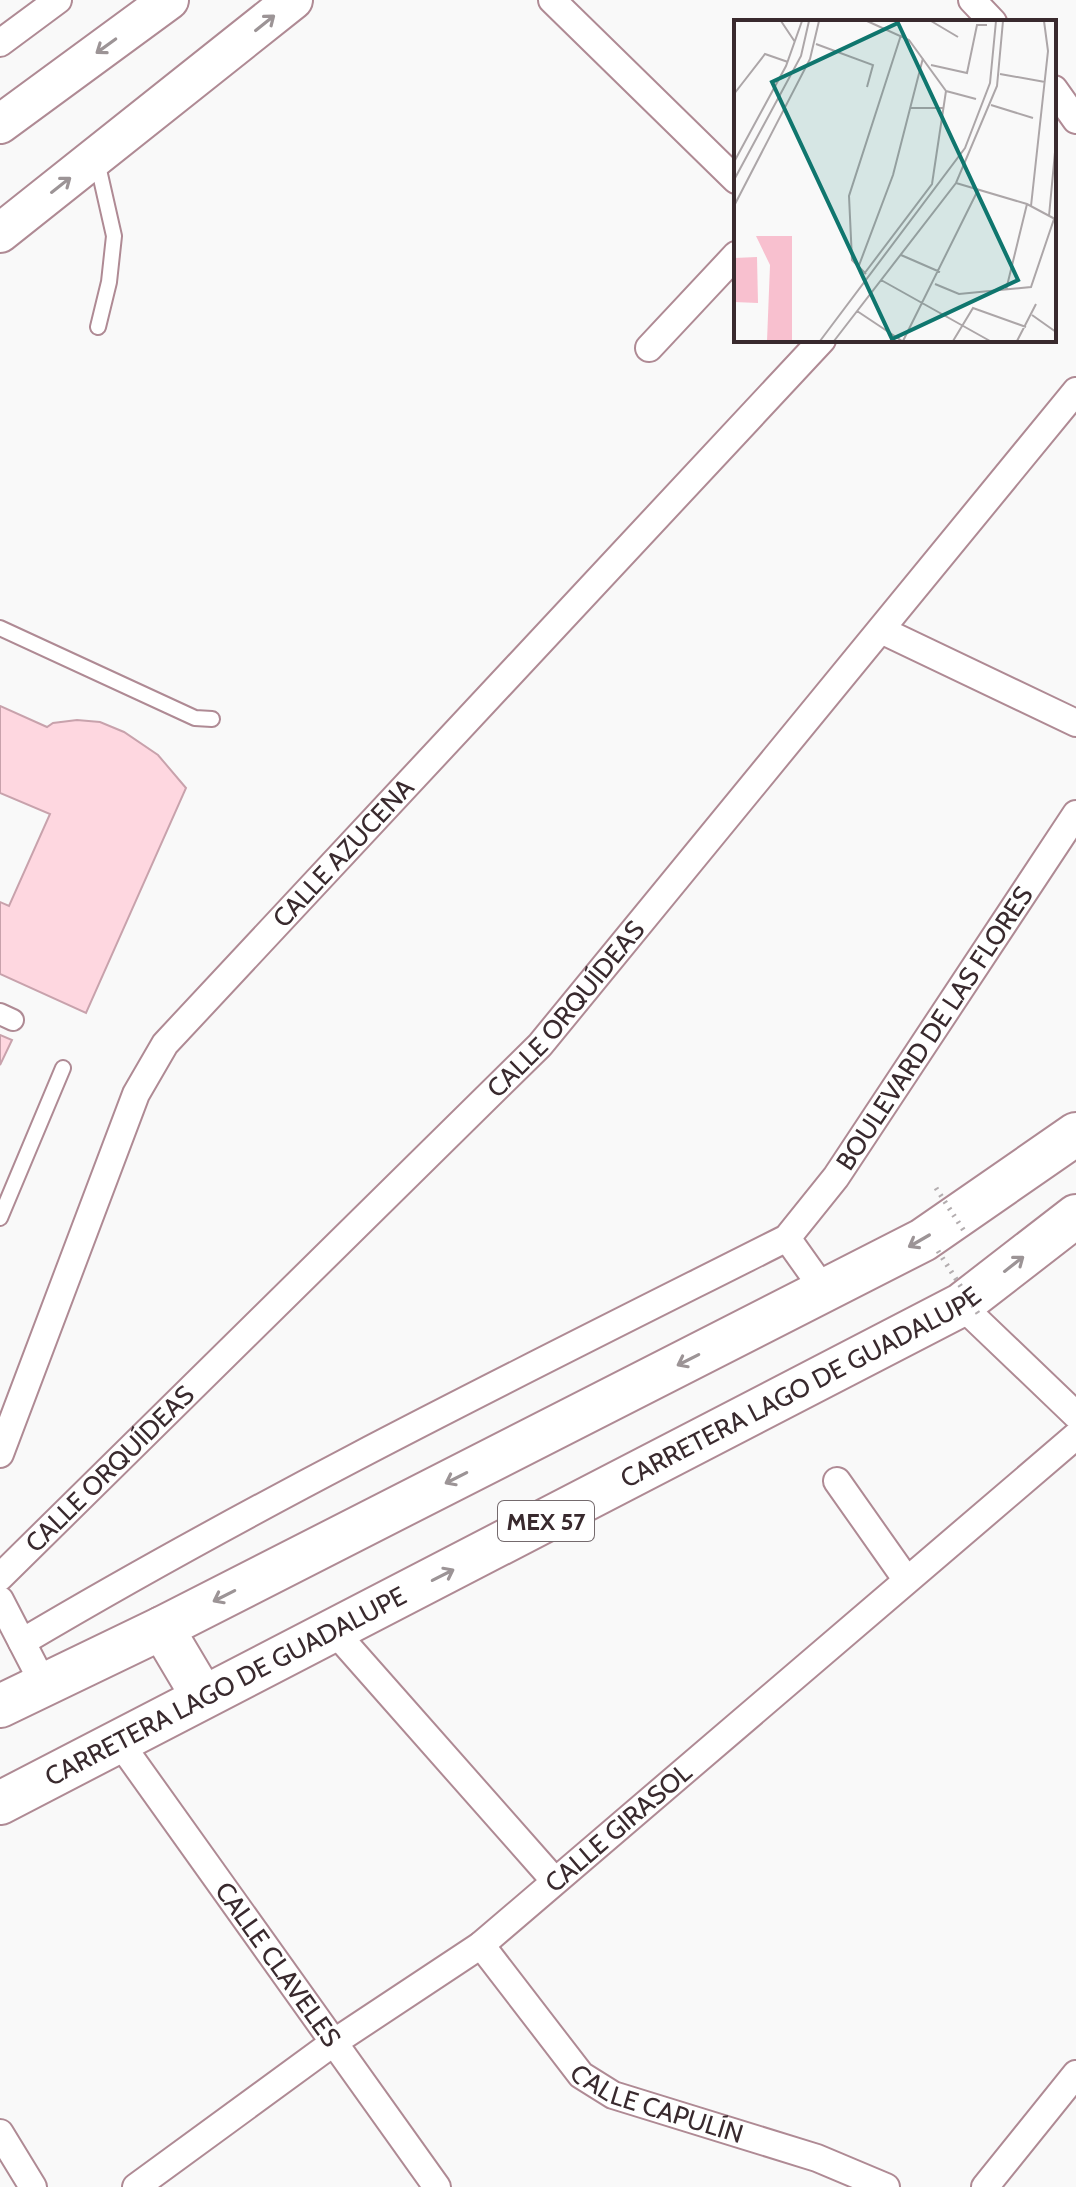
<svg xmlns="http://www.w3.org/2000/svg" width="1076" height="2187" font-family="Cabin,sans-serif">
	<style>
		.building { fill: #fed7e0; stroke: #c8a2ac; stroke-width: 2 }
		.lines { fill: none; stroke-linecap: round; stroke-linejoin: round }
		.service-casing { stroke: #af8a94; stroke-width: 18 }
		.pedestrian-casing { stroke: #af8a94; stroke-width: 24 }
		.minor-casing { stroke: #af8a94; stroke-width: 30 }
		.secondary-casing { stroke: #af8a94; stroke-width: 42 }
		.primary-casing { stroke: #af8a94; stroke-width: 46 }
		.service { stroke: #fff; stroke-width: 14 }
		.pedestrian { stroke: #fff; stroke-width: 20 }
		.minor { stroke: #fff; stroke-width: 26 }
		.secondary { stroke: #fff; stroke-width: 38 }
		.primary { stroke: #fff; stroke-width: 42 }
		.path-bridge { stroke: #b3adaf; stroke-width: 5; stroke-dasharray: 2 6; stroke-linecap: butt }
		.oneway { stroke: #9c9496 }
		.labels { text-anchor: middle; dominant-baseline: central; stroke-width: 6; stroke-linejoin: round; paint-order: stroke }
		.shield { fill: #fff; stroke: #746a6d; stroke-width: 2 }
		.shield-label { font-size: 24px; font-weight: bold; fill: #392a2e }
		.street-label { font-size: 26px; fill: #392a2e; stroke: #fff }
		.inset-road { fill: none; stroke: #aca6a8; stroke-width: 2 }
		.view { fill: #0f766e; fill-opacity: 0.15; stroke: #0f766e; stroke-width: 4 }
		.inset-edge { fill: none; stroke: #392a2e; stroke-width: 4 }
	</style>
	<rect width="100%" height="100%" fill="#f9f9f9"/>
	<g class="building">
		<polygon points="0,706 47,727 53,723 77,720 100,722 124,732 158,755 186,788 86,1013 0,974 0,902 9,906 50,814 0,793"/>
		<polygon points="0,1035 12,1040 0,1065"/>
	</g>
	<g class="lines">
		<g class="service-casing">
			<g id="service">
				<polyline points="97,161 114,236 109,282 98,327"/>
				<polyline points="0,628 195,718 212,719"/>
				<polyline points="0,1218 63,1068"/>
			</g>
		</g>
		<g class="pedestrian-casing">
			<polyline id="pedestrian" points="0,1014 13,1020"/>
		</g>
		<g class="minor-casing">
			<g id="minor">
				<polyline points="552,0 736,180"/>
				<polyline points="972,0 993,22"/>
				<polyline points="0,43 58,0"/>
				<polyline points="1054,89 1076,120"/>
				<polyline points="649,348 736,255"/>
				<polyline points="881,630 1076,723"/>
				<polyline points="787,1238 824,1290"/>
				<polyline points="961,1305 1076,1415"/>
				<path id="s1" d="M0 1454 136 1094 165 1044 822 340"/>
				<polyline points="837,1481 906,1579"/>
				<path id="s2" d="M0 1577 540 1045 1076 391"/>
				<polyline points="0,1600 43,1683"/>
				<polyline points="334,1631 554,1880"/>
				<path id="s3" d="M22 1642C270 1495 529 1368 787 1238L836 1177 1076 814"/>
				<path id="s4" d="M120 1743 437 2187"/>
				<path id="s5" d="M481 1945 581 2075 613 2095 817 2158 886 2187"/>
				<polyline points="0,2133 33,2187"/>
				<path id="s6" d="M136 2187 333 2043 481 1945 1076 1436"/>
				<polyline points="985,2187 1076,2074"/>
			</g>
		</g>
		<g class="secondary-casing">
			<g id="secondary">
				<polyline points="0,124 169,0"/>
				<polyline points="0,233 293,0"/>
			</g>
		</g>
		<g class="primary-casing">
			<g id="primary">
				<polyline points="162,1628 203,1697"/>
				<polyline points="0,1706 162,1628 923,1240 1076,1134"/>
				<path id="s7" d="M0 1803 961 1305 1076 1216"/>
			</g>
		</g>
		<use href="#service" class="service"/>
		<use href="#pedestrian" class="pedestrian"/>
		<use href="#minor" class="minor"/>
		<use href="#secondary" class="secondary"/>
		<use href="#primary" class="primary"/>
		<g class="path-bridge">
			<polyline points="936,1188 966,1234"/>
			<polyline points="938,1251 981,1318"/>
		</g>
	</g>
	<defs><path id="oneway-shaft" d="M-6 0H5M1.5-3L5.5 0L1.5 3" fill="none" stroke-width="1.6" stroke-linecap="round" stroke-linejoin="round" transform="scale(2)"/></defs>
	<g class="oneway">
		<use href="#oneway-shaft" transform="translate(265 23) rotate(-39)"/>
		<use href="#oneway-shaft" transform="translate(106 46) rotate(144)"/>
		<use href="#oneway-shaft" transform="translate(61 185) rotate(-38)"/>
		<use href="#oneway-shaft" transform="translate(919 1241) rotate(150)"/>
		<use href="#oneway-shaft" transform="translate(1014 1264) rotate(-38)"/>
		<use href="#oneway-shaft" transform="translate(688 1360) rotate(153)"/>
		<use href="#oneway-shaft" transform="translate(456 1478) rotate(153)"/>
		<use href="#oneway-shaft" transform="translate(443 1575) rotate(-27)"/>
		<use href="#oneway-shaft" transform="translate(224 1596) rotate(153)"/>
	</g>
	<g class="labels">
		<rect class="shield" x="498" y="1501" width="96" height="40" rx="6"/>
		<g class="shield-label">
			<text x="546" y="1521">MEX 57</text>
		</g>
		<g class="street-label">
			<text stroke="none"><textPath href="#s1" startOffset="704">CALLE AZUCENA</textPath></text>
			<text stroke="none"><textPath href="#s2" startOffset="802">CALLE ORQUÍDEAS</textPath></text>
			<text stroke="none"><textPath href="#s3" startOffset="1122">BOULEVARD DE LAS FLORES</textPath></text>
			<text stroke="none"><textPath href="#s7" startOffset="902">CARRETERA LAGO DE GUADALUPE</textPath></text>
			<text stroke="none"><textPath href="#s2" startOffset="154">CALLE ORQUÍDEAS</textPath></text>
			<text stroke="none"><textPath href="#s7" startOffset="254">CARRETERA LAGO DE GUADALUPE</textPath></text>
			<text stroke="none"><textPath href="#s6" startOffset="602">CALLE GIRASOL</textPath></text>
			<text stroke="none"><textPath href="#s4" startOffset="272">CALLE CLAVELES</textPath></text>
			<text stroke="none"><textPath href="#s5" startOffset="246">CALLE CAPULÍN</textPath></text>
		</g>
	</g>
	<g transform="translate(734 20)">
		<rect width="322" height="322" fill="#f9f9f9"/>
		<path d="M22 216H58V321H33L36 245ZM23 237 24 283 0 282V238Z" fill="#f8c0cf"/>
		<path class="inset-road" d="M47 1 61 22M197 1 224 17M82 24 139 45 133 67M197 45 233 53 243 5H253M266 54 311 62M212 71 242 79M0 74 31 34 54 42M257 85 299 98M177 88H210M0 142 52 46 68 1M0 160 67 36 75 1M222 163 293 184 321 199M0 186 76 39 85 1M297 186 314 31 310 1M315 196 321 132M167 235 206 252M124 248 159 155 189 38M130 254 198 164 212 71 175 20 133 1M132 254 118 240 115 176 167 15M147 260 256 321M201 264 225 274 297 267 320 199M272 270 293 184M123 291 168 321M298 295 322 312M86 321 231 128 256 63 262 1M100 321 222 163 263 66 269 1M169 321 244 170M219 321 239 288 292 307M283 321 302 284"/>
		<path class="view" d="M164 3 284 260 158 319 38 62Z"/>
		<rect width="322" height="322" class="inset-edge"/>
	</g>
</svg>
